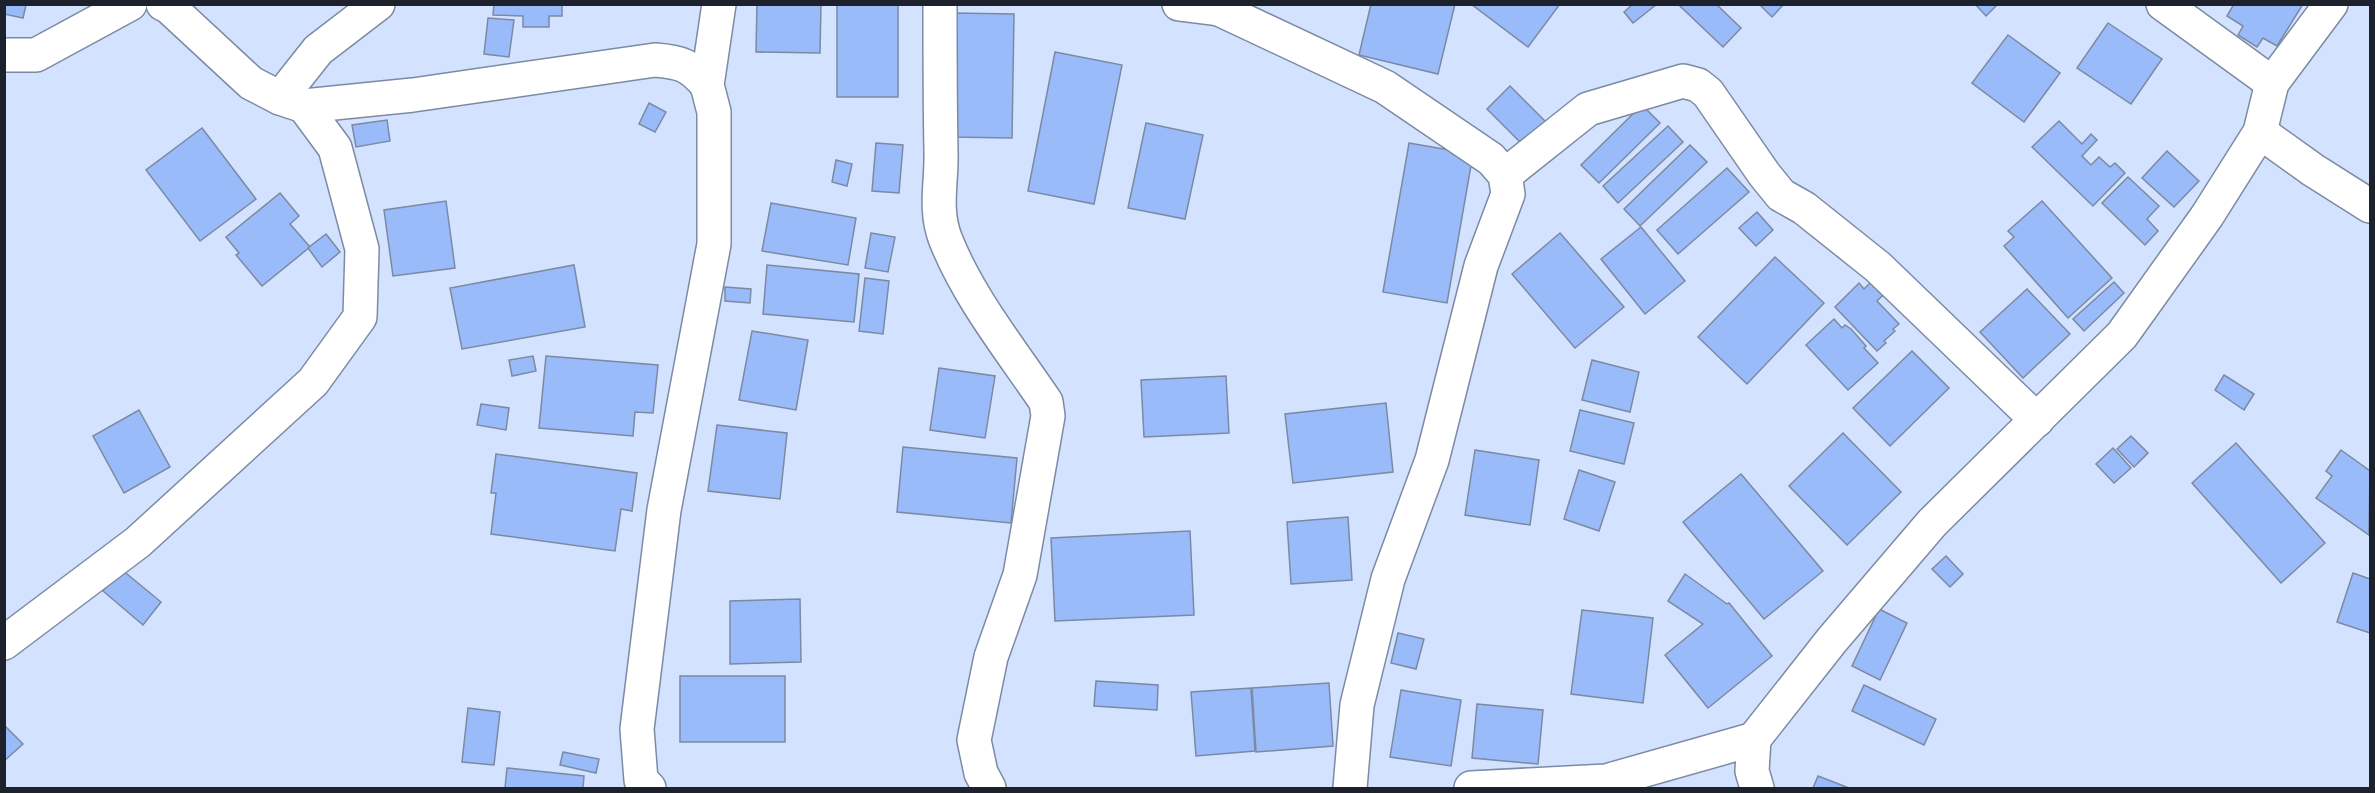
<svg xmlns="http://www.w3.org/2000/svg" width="2375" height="793" font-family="'Public Sans',sans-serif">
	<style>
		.building { fill: #9abbf9; stroke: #7c89a3; stroke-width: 1.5 }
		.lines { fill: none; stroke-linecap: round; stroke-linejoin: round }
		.street-casing { stroke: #7c8aa3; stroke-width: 36 }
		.street { stroke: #fff; stroke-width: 33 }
	</style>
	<rect width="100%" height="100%" fill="#d3e2fe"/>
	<g class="building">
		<polygon points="4,4 26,5 23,18 4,14"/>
		<polygon points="494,4 562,4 562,16 549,16 549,27 523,27 523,16 493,15"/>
		<polygon points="757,4 821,4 820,53 756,52"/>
		<rect x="837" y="4" width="61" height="93"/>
		<polygon points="1371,4 1455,4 1438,74 1359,55"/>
		<polygon points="1471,4 1560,4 1528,47"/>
		<polygon points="1633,4 1657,4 1633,23 1624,12"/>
		<polygon points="1681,4 1716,4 1741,28 1723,47 1680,6"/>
		<polygon points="1759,4 1784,4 1772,17"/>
		<polygon points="1975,4 1998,4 1986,16"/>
		<polygon points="2234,4 2303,4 2277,46 2263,38 2257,47 2238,35 2243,26 2227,16"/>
		<polygon points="953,13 1014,14 1012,138 950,137"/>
		<polygon points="488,18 514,20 509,57 484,54"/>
		<polygon points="2108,23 2162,59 2131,104 2077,68"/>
		<polygon points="2008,35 2060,73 2024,122 1972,83"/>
		<polygon points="1055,52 1122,65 1094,204 1028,191"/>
		<polygon points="1510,86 1551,127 1528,150 1487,109"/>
		<polygon points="649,103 666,112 655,132 639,124"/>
		<polygon points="1642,105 1660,123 1599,183 1581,165"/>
		<polygon points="387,120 390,141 356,147 352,125"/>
		<polygon points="2059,121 2082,144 2091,134 2097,140 2082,156 2091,165 2099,157 2110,167 2115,163 2125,173 2093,206 2032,147"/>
		<polygon points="1146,123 1203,135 1185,219 1128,208"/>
		<polygon points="1668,126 1683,142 1618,203 1603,186"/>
		<polygon points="202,128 256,199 200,241 146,170"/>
		<polygon points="876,143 903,145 899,193 872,191"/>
		<polygon points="1409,143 1473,154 1447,303 1383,292"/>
		<polygon points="1690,145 1707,162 1640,226 1624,209"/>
		<polygon points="2167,151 2199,181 2174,207 2142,178"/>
		<polygon points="836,160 852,164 847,186 832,182"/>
		<polygon points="1727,168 1749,192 1678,254 1657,230"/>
		<polygon points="2128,177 2159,206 2147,219 2158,231 2145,245 2102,203"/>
		<polygon points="280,193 299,216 290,224 310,247 262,286 236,255 239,253 226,237"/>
		<polygon points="446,201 455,268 393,276 384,210"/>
		<polygon points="2042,201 2112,278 2068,318 2004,246 2014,237 2008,231"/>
		<polygon points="771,203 856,218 848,265 762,251"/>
		<polygon points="1757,212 1773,230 1756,246 1739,228"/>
		<polygon points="1641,227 1685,281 1645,314 1601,259"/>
		<polygon points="871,233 895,237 888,272 865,268"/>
		<polygon points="1560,233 1624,307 1575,348 1512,274"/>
		<polygon points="326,234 340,252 322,267 308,248"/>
		<polygon points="1775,257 1824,303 1747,384 1698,337"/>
		<polygon points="574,265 585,327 462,349 450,288"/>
		<polygon points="767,265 859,274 854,322 763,314"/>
		<polygon points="865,278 889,281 883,334 859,331"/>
		<polygon points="1871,282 1883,295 1877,301 1899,324 1893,329 1895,331 1884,341 1886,343 1877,351 1835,307 1859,283 1864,289"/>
		<polygon points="2114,282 2124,293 2084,331 2073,319"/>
		<polygon points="725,287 751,289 750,303 725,301"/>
		<polygon points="2027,289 2070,334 2023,378 1980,332"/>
		<polygon points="1834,319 1842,328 1845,325 1851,329 1866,346 1864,348 1878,363 1848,390 1806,345"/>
		<polygon points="752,331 808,340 796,410 739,400"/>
		<polygon points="1912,351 1949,388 1890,446 1853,408"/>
		<polygon points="533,356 536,371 512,376 509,360"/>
		<polygon points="546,356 658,365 653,413 635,412 633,436 539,428"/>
		<polygon points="1592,360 1639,372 1630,412 1582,400"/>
		<polygon points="939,368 995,376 985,438 930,430"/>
		<polygon points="2224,375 2254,394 2244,410 2215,390"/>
		<polygon points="1226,376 1229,433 1144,437 1141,380"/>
		<polygon points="1386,403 1393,472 1293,483 1285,414"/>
		<polygon points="481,404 509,408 506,430 477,425"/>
		<polygon points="139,410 170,467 124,493 93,436"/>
		<polygon points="1580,410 1634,423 1624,464 1570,451"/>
		<polygon points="717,425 787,433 780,499 708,491"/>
		<polygon points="1843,433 1901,492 1847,545 1789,486"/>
		<polygon points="2131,436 2148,453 2134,467 2117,449"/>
		<polygon points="2236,443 2325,543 2281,583 2192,483"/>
		<polygon points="903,447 1017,458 1011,523 897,512"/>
		<polygon points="2113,448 2131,468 2114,483 2096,464"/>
		<polygon points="1475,450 1539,460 1530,525 1465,515"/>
		<polygon points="2341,450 2370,471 2369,535 2316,498 2332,476 2326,471"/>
		<polygon points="496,454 637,473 632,511 621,509 615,551 491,534 496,493 491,493"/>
		<polygon points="1579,470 1615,482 1599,531 1564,519"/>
		<polygon points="1741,474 1823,571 1764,619 1683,522"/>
		<polygon points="1348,517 1352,580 1291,584 1287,522"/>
		<polygon points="1190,531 1194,615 1055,621 1051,538"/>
		<polygon points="1946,556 1963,574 1950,587 1932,569"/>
		<polygon points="121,569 161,602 143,625 103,591"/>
		<polygon points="2353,573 2370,579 2370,633 2337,622"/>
		<polygon points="1685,574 1727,604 1729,603 1772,656 1708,708 1665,655 1703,624 1668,601"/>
		<polygon points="800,599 801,662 730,664 730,601"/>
		<polygon points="1879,609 1907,623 1880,680 1852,666"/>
		<polygon points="1582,610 1653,618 1643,703 1571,694"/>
		<polygon points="1398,633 1424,639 1416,669 1391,663"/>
		<rect x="680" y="676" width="105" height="66"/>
		<polygon points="1096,681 1158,685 1157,710 1094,706"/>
		<polygon points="1329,683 1333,746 1256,752 1252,688"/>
		<polygon points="1864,685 1936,719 1924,745 1852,711"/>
		<polygon points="1251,688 1255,751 1196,756 1191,692"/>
		<polygon points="1401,690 1461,700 1451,766 1390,757"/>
		<polygon points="1477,704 1543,710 1538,764 1472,758"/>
		<polygon points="468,708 500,712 494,765 462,762"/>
		<polygon points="4,725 23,744 4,761"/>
		<polygon points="563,752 599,759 596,773 560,765"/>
		<polygon points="507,768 584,776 583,788 505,788"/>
		<polygon points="1818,776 1849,788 1813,788"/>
	</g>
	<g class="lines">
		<g class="street-casing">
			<g id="street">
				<path d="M163 4 169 7 251 83 280 98 304 106 413 95 655 60C681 62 690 65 707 85"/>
				<path d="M940 4C940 54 940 102 941 152 942 182 934 208 945 238 968 297 1011 350 1046 402L1048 416 1020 575 991 657 974 740 981 773 989 788"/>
				<polyline points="1179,4 1219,9 1223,4"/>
				<polyline points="2163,4 2272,83"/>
				<polyline points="1219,9 1385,87 1491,159 1505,175 1508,194 1481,266 1432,460 1388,579 1357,705 1350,788"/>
				<polyline points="4,55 36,55 130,4"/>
				<polyline points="280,98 318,50 378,4"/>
				<polyline points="2260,132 2313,170 2370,206"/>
				<polyline points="1505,175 1588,109 1683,81 1698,85 1708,93 1764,174 1781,195 1804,208 1878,267 2037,420"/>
				<polyline points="4,643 138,542 313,382 360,317 362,249 335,148 304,106"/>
				<polyline points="649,788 641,780 637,729 664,510 714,244 714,112 707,85 719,4"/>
				<polyline points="1471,788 1606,781 1754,739"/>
				<polyline points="1757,788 1752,771 1754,739 1832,640 1932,523 2122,335 2207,216 2260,132 2272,83 2331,4"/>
			</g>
		</g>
		<use href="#street" class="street"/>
	</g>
	<rect width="2375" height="793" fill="none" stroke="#1c212b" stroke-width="12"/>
</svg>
